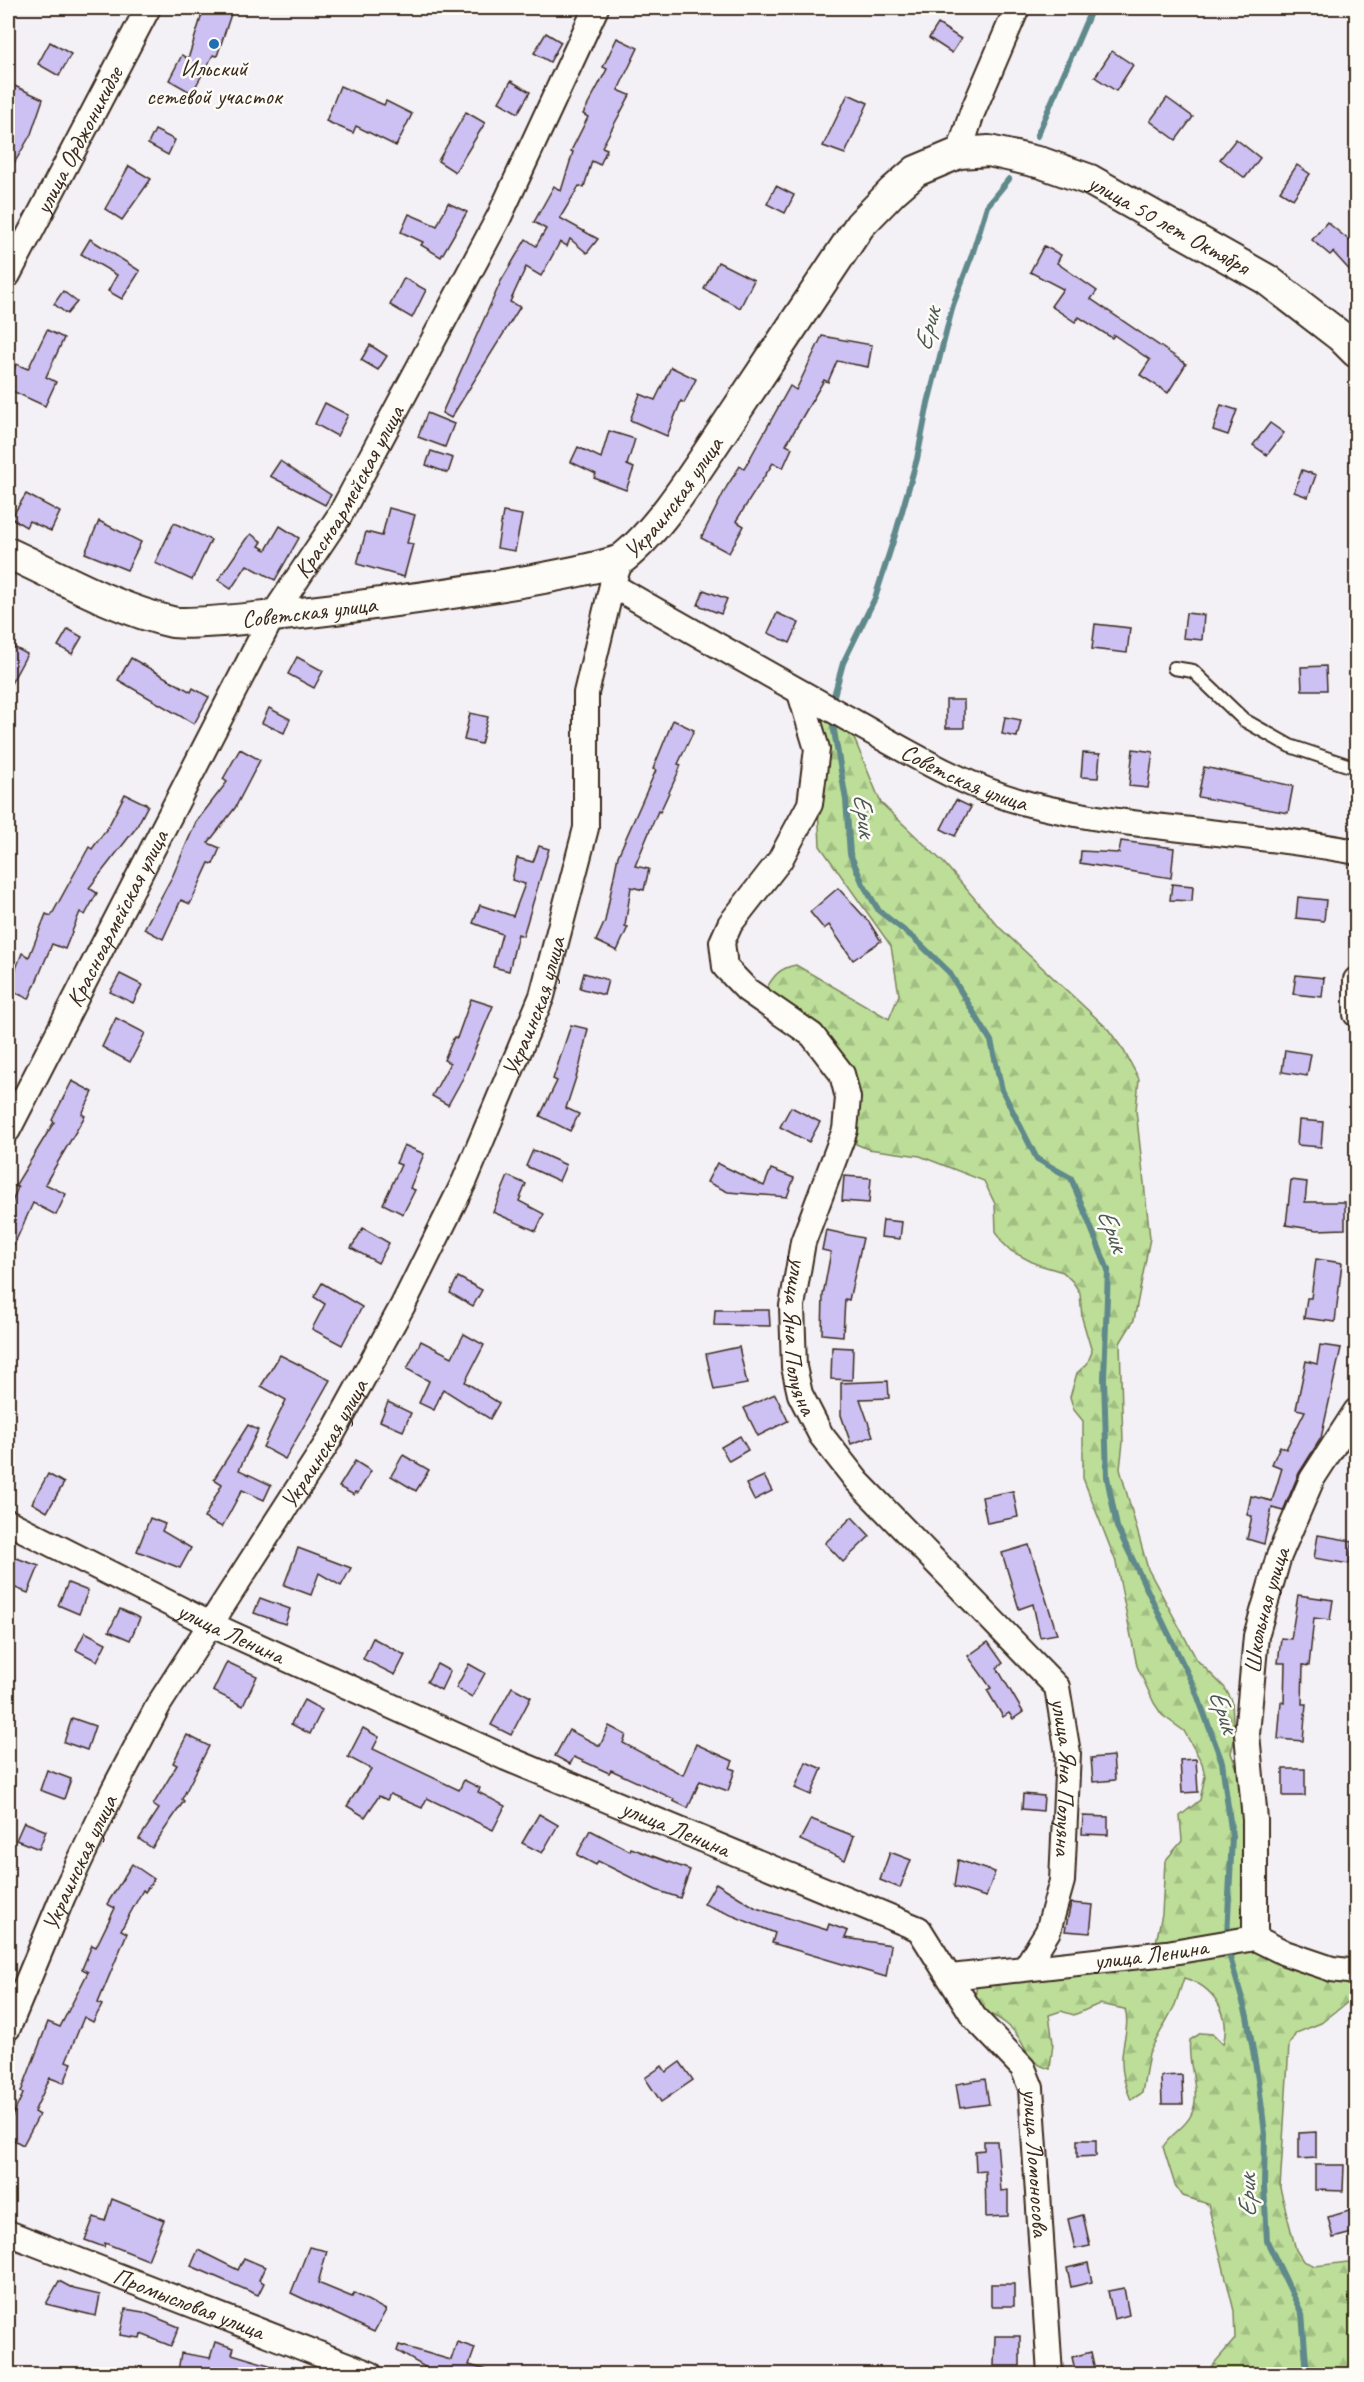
<svg xmlns="http://www.w3.org/2000/svg" width="1364" height="2382" font-family="Caveat,sans-serif">
	<style>
		.forest { fill: url(#forest-firs); stroke: #7c845b; stroke-width: 1.5 }
		.lines { fill: none; stroke-linecap: round; stroke-linejoin: round }
		.stream { stroke: #60898b; stroke-width: 6 }
		.building { fill: #cdc0f2; stroke: #3b2a1e; stroke-width: 1.5 }
		.service-casing { stroke: #3b2a1e; stroke-width: 16 }
		.minor-casing { stroke: #3b2a1e; stroke-width: 28 }
		.tertiary-casing { stroke: #3b2a1e; stroke-width: 34 }
		.service { stroke: #fdfcf7; stroke-width: 12 }
		.minor { stroke: #fdfcf7; stroke-width: 24 }
		.tertiary { stroke: #fdfcf7; stroke-width: 30 }
		.poi-dot { fill: #1f6fb2; stroke: #fdfcf7; stroke-width: 2 }
		.labels { text-anchor: middle; dominant-baseline: central; stroke-width: 5; stroke-linejoin: round; paint-order: stroke }
		.poi-label { font-size: 24px; fill: #3b2a1e; stroke: #fdfcf7 }
		.street-label { font-size: 24px; fill: #3b2a1e; stroke: #fdfcf7 }
		.water-label { font-size: 26px; font-style: italic; fill: #4d5954; stroke: #fdfcf7 }
	</style>
	<defs>
		<pattern id="forest-firs" width="22" height="20" patternUnits="userSpaceOnUse" patternTransform="scale(1.5)"><rect width="22" height="20" fill="#bcde98"/><path d="M5 1l3.5 6h-7zM16 11l3.5 6h-7z" fill="#a2bf83"/></pattern>
	</defs>
	<rect width="100%" height="100%" fill="#f3f0f6"/>
	<filter id="ink" filterUnits="userSpaceOnUse"><feTurbulence type="fractalNoise" baseFrequency=".0167" numOctaves="2"/><feDisplacementMap in="SourceGraphic" scale="12" xChannelSelector="R" yChannelSelector="G"/><feConvolveMatrix kernelMatrix="1 2 1 2 8 2 1 2 1" color-interpolation-filters="sRGB"/></filter>
	<g filter="url(#ink)">
		<g class="forest">
			<path d="M813 706 851 731 881 803 944 863 1000 928 1108 1029 1124 1051 1139 1079 1136 1110 1150 1238 1134 1320 1120 1343 1123 1442 1120 1469 1148 1569 1197 1660 1225 1688 1232 1701 1234 1741 1231 1753 1241 1780 1250 1913 1241 1928 1201 1942H1156L1162 1914 1165 1861 1182 1841 1180 1816 1200 1800 1205 1776 1202 1763 1184 1731 1162 1715 1154 1703 1137 1666 1116 1562 1083 1478V1421L1074 1410 1070 1397 1077 1373 1087 1364 1092 1352 1082 1318 1080 1293 1073 1282 1063 1272 1036 1264 1011 1251 1002 1242 996 1231 995 1204 984 1181 920 1156 868 1149 856 1144 857 1086 766 989C774 975 780 968 796 965L889 1019 899 995 891 946 820 846Z"/>
			<path d="M1249 1942 1309 1971 1353 1984V1998L1321 2023 1296 2033 1289 2045 1280 2188 1296 2250 1303 2261 1315 2266 1356 2261V2367L1334 2374H1205L1235 2339 1234 2311 1208 2204 1183 2196 1175 2185 1163 2147C1171 2133 1185 2128 1191 2115 1203 2092 1186 2065 1190 2040L1201 2033 1213 2034 1223 2044C1232 2014 1213 1986 1184 1978L1175 2005 1149 2053 1142 2093 1131 2100C1124 2084 1120 2065 1123 2048 1125 2033 1129 2024 1125 2009L1099 2004 1074 2015 1061 2011 1049 2015 1053 2043 1050 2069C1023 2061 1029 2047 1012 2029 1003 2020 992 2014 979 2010L975 1997 977 1985Z"/>
		</g>
		<g class="lines">
			<g class="stream">
				<polyline points="1037,136 1092,8"/>
				<polyline points="832,703 843,663 875,598 896,532 917,459 928,403 953,305 972,255 987,206 1009,179"/>
				<polyline points="832,719 846,800 850,854 863,884 879,911 915,939 949,972 991,1041 1002,1090 1037,1159 1071,1178 1108,1270 1104,1378 1107,1477 1117,1527 1195,1689 1222,1762 1232,1836 1227,1936"/>
				<polyline points="1227,1947 1247,2016 1259,2085 1265,2134 1264,2186 1267,2241 1302,2314 1307,2374"/>
			</g>
		</g>
		<g class="building">
			<polygon points="204,8 233,8 217,56 213,55 192,93 169,80 182,55 188,59"/>
			<polygon points="938,24 961,39 952,53 929,38"/>
			<polygon points="546,33 561,42 550,62 534,53"/>
			<polygon points="617,38 638,48 618,90 630,95 602,147 607,149 600,165 592,161 584,187 579,186 560,218 598,239 587,253 570,239 567,246 560,242 541,276 526,267 510,302 520,307 451,418 442,413 501,281 526,239 536,246 546,229 534,222 554,186 561,191 573,152 571,151 588,117 583,114 607,69 603,67"/>
			<polygon points="50,42 71,54 59,76 38,64"/>
			<polygon points="1112,51 1133,65 1116,91 1095,77"/>
			<polygon points="511,81 530,92 518,113 499,102"/>
			<polygon points="8,83 43,99 31,134 8,174"/>
			<polygon points="340,86 384,105 386,101 412,114 396,146 356,126 353,133 326,121"/>
			<polygon points="848,94 868,103 845,154 823,146"/>
			<polygon points="1167,98 1193,117 1176,140 1150,121"/>
			<polygon points="466,112 485,123 455,172 438,161"/>
			<polygon points="155,130 175,140 168,155 148,144"/>
			<polygon points="1236,139 1260,158 1245,178 1220,159"/>
			<polygon points="1297,165 1310,174 1293,199 1280,191"/>
			<polygon points="129,166 151,179 122,220 105,209"/>
			<polygon points="776,186 794,195 785,213 767,204"/>
			<polygon points="448,203 467,212 441,257 421,245 423,242 401,232 409,214 437,226"/>
			<polygon points="1327,222 1356,246 1356,277 1333,252 1330,255 1312,240"/>
			<polygon points="90,239 140,271 122,299 108,291 117,275 81,254"/>
			<polygon points="1044,246 1061,255 1057,263 1097,291 1091,299 1186,364 1168,393 1140,375 1150,360 1114,335 1112,338 1079,317 1075,322 1051,306 1063,289 1030,272"/>
			<polygon points="718,262 754,280 740,308 704,289"/>
			<polygon points="404,278 426,290 412,318 390,305"/>
			<polygon points="63,291 77,302 67,314 54,304"/>
			<polygon points="47,330 64,338 46,377 56,382 45,406 8,389 8,383 16,364 28,369"/>
			<polygon points="822,336 872,345 868,367 837,361 828,382 824,380 786,445 792,448 783,468 773,463 736,521 744,526 729,553 701,538 727,486 740,466 744,469 790,386 796,390"/>
			<polygon points="370,345 387,356 378,370 361,360"/>
			<polygon points="671,367 696,379 684,403 681,401 667,436 630,420 640,394 655,400"/>
			<polygon points="325,403 348,415 337,436 315,424"/>
			<polygon points="1221,405 1237,410 1228,435 1213,430"/>
			<polygon points="427,413 454,424 445,447 418,437"/>
			<polygon points="1270,423 1284,433 1267,455 1253,445"/>
			<polygon points="609,431 635,439 627,465 634,468 626,490 594,478 596,474 571,462 578,447 601,458"/>
			<polygon points="431,451 453,458 448,473 426,465"/>
			<polygon points="280,461 331,495 325,505 270,476"/>
			<polygon points="1302,470 1316,475 1308,497 1294,492"/>
			<polygon points="26,494 60,512 51,531 29,521 26,527 11,518"/>
			<polygon points="389,508 415,515 407,543 413,544 404,577 357,564 366,532 382,536"/>
			<polygon points="503,512 522,515 515,551 497,548"/>
			<polygon points="99,521 141,542 127,570 85,553"/>
			<polygon points="174,523 211,540 192,580 155,563"/>
			<polygon points="280,526 299,538 275,580 247,565 231,589 218,580 246,539 251,534 262,542 259,546 266,550"/>
			<polygon points="704,590 727,599 721,614 698,605"/>
			<polygon points="777,613 799,623 790,643 768,633"/>
			<polygon points="1186,613 1204,615 1202,640 1183,638"/>
			<polygon points="1095,624 1130,628 1127,653 1092,649"/>
			<polygon points="68,629 82,637 72,654 58,646"/>
			<polygon points="8,644 27,654 8,689"/>
			<polygon points="297,657 323,671 314,688 288,674"/>
			<polygon points="131,658 191,692 193,688 209,697 194,724 118,680"/>
			<polygon points="1326,666 1327,690 1302,690 1301,667"/>
			<rect x="946" y="700" width="18" height="28"/>
			<polygon points="269,708 290,719 284,733 262,723"/>
			<polygon points="470,713 488,717 481,744 464,740"/>
			<polygon points="1005,717 1021,720 1017,737 1002,734"/>
			<polygon points="673,720 694,730 678,764 681,765 677,775 660,812 658,811 635,866 649,869 644,890 631,887 625,926 628,927 617,951 596,941 605,921 618,856 656,770 653,769"/>
			<polygon points="240,749 260,760 235,808 208,843 220,848 213,864 209,863 190,904 181,900 163,939 144,929 173,875 196,822 227,782 223,779"/>
			<polygon points="1133,749 1153,752 1148,788 1129,786"/>
			<polygon points="1083,753 1100,754 1098,778 1081,777"/>
			<polygon points="1204,767 1293,786 1288,813 1198,797"/>
			<polygon points="125,794 148,805 136,828 89,888 97,893 85,915 80,912 65,949 52,944 29,999 8,989 22,953 29,957 46,914 51,916 89,847 92,849 108,827"/>
			<polygon points="956,800 971,807 955,836 941,829"/>
			<polygon points="1121,841 1174,848 1171,878 1080,863 1081,851 1119,853"/>
			<polygon points="539,846 549,849 523,936 518,934 509,971 493,967 502,934 473,923 480,905 513,916 525,884 512,880 517,858 533,862"/>
			<polygon points="1172,884 1193,886 1192,901 1170,900"/>
			<polygon points="838,888 869,922 881,941 853,960 829,925 824,929 810,912"/>
			<polygon points="1298,897 1326,900 1324,921 1296,918"/>
			<polygon points="584,973 608,980 604,995 580,988"/>
			<polygon points="120,974 142,985 133,1003 110,992"/>
			<polygon points="1296,975 1324,978 1322,997 1293,994"/>
			<polygon points="471,999 493,1006 463,1078 448,1105 432,1096 450,1063 444,1060 454,1037 457,1038"/>
			<polygon points="116,1018 145,1033 130,1062 102,1047"/>
			<polygon points="571,1025 588,1029 580,1065 566,1108 579,1114 570,1131 540,1116 557,1081 553,1079"/>
			<polygon points="1285,1050 1311,1054 1307,1076 1282,1072"/>
			<polygon points="72,1081 93,1092 82,1114 85,1116 45,1184 66,1194 56,1215 33,1203 8,1258 8,1212 18,1187 15,1186 54,1122 52,1120"/>
			<polygon points="791,1107 820,1122 809,1142 780,1127"/>
			<polygon points="1299,1120 1323,1122 1321,1147 1297,1145"/>
			<polygon points="404,1145 424,1154 410,1188 415,1190 403,1214 383,1204 401,1165 396,1163"/>
			<polygon points="533,1150 566,1165 559,1181 526,1166"/>
			<polygon points="717,1163 764,1186 771,1169 794,1178 787,1197 728,1192 707,1182"/>
			<polygon points="508,1176 526,1184 519,1201 544,1214 536,1231 493,1212"/>
			<polygon points="844,1176 871,1178 869,1203 842,1201"/>
			<polygon points="1291,1180 1307,1182 1305,1202 1345,1202 1345,1229 1317,1230 1286,1225"/>
			<polygon points="883,1220 902,1222 900,1239 881,1237"/>
			<polygon points="363,1228 389,1243 378,1263 351,1248"/>
			<polygon points="826,1230 863,1238 849,1300 845,1299 843,1336 822,1334 823,1295 831,1252 822,1250"/>
			<polygon points="1316,1259 1342,1263 1335,1322 1304,1318 1307,1298 1311,1298"/>
			<polygon points="458,1277 482,1290 473,1306 450,1293"/>
			<polygon points="322,1283 362,1307 342,1345 312,1329 325,1304 314,1297"/>
			<polygon points="715,1310 769,1310 770,1326 714,1325"/>
			<polygon points="464,1334 484,1345 465,1382 499,1403 490,1419 443,1389 434,1410 419,1403 429,1381 407,1369 421,1341 452,1357"/>
			<polygon points="1320,1345 1341,1348 1321,1438 1299,1473 1283,1511 1272,1508 1264,1544 1247,1539 1252,1516 1247,1515 1251,1496 1272,1501 1282,1468 1272,1464 1280,1446 1286,1449 1305,1411 1296,1409 1306,1361 1317,1364"/>
			<polygon points="739,1347 747,1384 714,1390 706,1354"/>
			<polygon points="832,1347 853,1348 852,1380 831,1379"/>
			<polygon points="280,1355 330,1380 285,1459 263,1447 286,1400 261,1386"/>
			<polygon points="888,1381 889,1398 860,1399 873,1436 851,1444 841,1415 841,1383"/>
			<polygon points="775,1394 788,1421 758,1436 744,1408"/>
			<polygon points="388,1402 411,1413 403,1431 380,1421"/>
			<polygon points="248,1425 258,1430 239,1470 271,1485 264,1500 242,1490 222,1527 204,1518 222,1484 214,1479"/>
			<polygon points="740,1436 748,1450 729,1461 721,1447"/>
			<polygon points="403,1455 429,1470 416,1491 391,1476"/>
			<polygon points="355,1461 371,1471 358,1493 355,1492 354,1495 339,1487"/>
			<polygon points="48,1474 64,1483 47,1512 32,1503"/>
			<polygon points="764,1476 772,1491 754,1500 746,1484"/>
			<polygon points="1013,1491 1018,1517 987,1523 982,1497"/>
			<polygon points="852,1517 870,1536 843,1562 825,1543"/>
			<polygon points="150,1518 165,1524 162,1531 191,1548 180,1568 137,1551"/>
			<polygon points="1318,1535 1353,1541 1349,1564 1314,1558"/>
			<polygon points="1029,1545 1057,1634 1040,1637 1033,1604 1019,1609 1002,1553"/>
			<polygon points="298,1548 351,1568 341,1586 319,1573 311,1595 284,1585"/>
			<polygon points="8,1555 39,1566 28,1593 8,1585"/>
			<polygon points="68,1583 88,1591 79,1614 58,1605"/>
			<polygon points="1298,1595 1333,1600 1330,1620 1314,1618 1309,1666 1303,1665 1302,1704 1306,1704 1303,1741 1278,1739 1281,1702 1284,1703 1285,1663 1278,1663 1281,1638 1291,1639"/>
			<polygon points="260,1598 290,1609 285,1624 254,1613"/>
			<polygon points="120,1609 140,1618 130,1640 109,1631"/>
			<polygon points="85,1632 106,1643 97,1661 76,1650"/>
			<polygon points="373,1638 405,1655 395,1675 363,1659"/>
			<polygon points="988,1642 1003,1663 997,1668 1023,1712 1013,1719 1009,1713 1003,1717 987,1690 991,1688 968,1656"/>
			<polygon points="227,1662 257,1676 243,1706 213,1691"/>
			<polygon points="437,1664 450,1671 441,1690 427,1682"/>
			<polygon points="469,1664 485,1673 472,1697 456,1688"/>
			<polygon points="512,1687 531,1697 511,1735 491,1725"/>
			<polygon points="304,1700 322,1710 310,1734 291,1724"/>
			<polygon points="72,1718 95,1726 87,1750 64,1742"/>
			<polygon points="609,1726 626,1735 623,1743 683,1775 696,1744 733,1761 730,1768 735,1770 728,1791 700,1781 688,1808 673,1801 674,1799 611,1770 609,1773 574,1757 570,1764 555,1756 569,1730 600,1746"/>
			<polygon points="363,1728 379,1737 373,1749 459,1790 464,1780 480,1788 478,1792 505,1806 493,1830 427,1798 422,1808 390,1794 387,1800 379,1796 365,1817 347,1806 371,1769 348,1757"/>
			<polygon points="187,1735 209,1746 182,1799 184,1801 152,1848 139,1839 159,1809 153,1805 177,1765 173,1763"/>
			<polygon points="1113,1756 1115,1780 1093,1782 1091,1758"/>
			<polygon points="1196,1759 1198,1792 1182,1793 1180,1760"/>
			<polygon points="806,1762 822,1769 811,1795 795,1788"/>
			<rect x="1283" y="1769" width="22" height="27"/>
			<polygon points="47,1770 71,1779 64,1799 40,1790"/>
			<polygon points="1023,1794 1044,1796 1043,1811 1022,1809"/>
			<polygon points="539,1814 558,1825 542,1853 522,1843"/>
			<polygon points="1083,1816 1108,1817 1108,1835 1082,1834"/>
			<polygon points="811,1819 854,1836 845,1860 800,1840"/>
			<polygon points="24,1822 46,1831 39,1849 16,1840"/>
			<polygon points="590,1830 630,1851 631,1848 690,1870 680,1898 656,1890 598,1861 596,1865 577,1855"/>
			<polygon points="890,1852 911,1860 900,1888 880,1880"/>
			<polygon points="958,1860 995,1872 986,1897 954,1887"/>
			<polygon points="132,1864 154,1879 145,1892 143,1890 121,1930 127,1933 98,2003 102,2005 93,2022 84,2017 66,2061 72,2063 64,2083 50,2078 34,2112 39,2115 23,2145 8,2137 8,2125 23,2094 21,2092 48,2022 60,2027 88,1972 82,1969 92,1945 96,1947 115,1908 107,1904"/>
			<polygon points="716,1883 756,1908 827,1930 829,1924 848,1931 845,1938 891,1945 886,1977 772,1943 775,1933 704,1904"/>
			<polygon points="1071,1903 1093,1905 1090,1933 1065,1931"/>
			<polygon points="680,2062 693,2080 661,2102 645,2078 662,2066 666,2072"/>
			<polygon points="1182,2075 1183,2104 1162,2104 1161,2076"/>
			<polygon points="985,2079 989,2104 960,2108 956,2084"/>
			<polygon points="1316,2132 1316,2158 1299,2159 1299,2133"/>
			<polygon points="1077,2140 1096,2140 1096,2156 1077,2157"/>
			<polygon points="984,2141 997,2141 1001,2191 1008,2190 1008,2216 986,2217 985,2170 976,2171 975,2151 984,2150"/>
			<polygon points="1315,2165 1344,2165 1343,2191 1315,2190"/>
			<polygon points="112,2199 164,2220 148,2260 105,2243 104,2247 85,2240 94,2217 105,2221"/>
			<polygon points="1356,2209 1356,2232 1333,2238 1328,2217"/>
			<polygon points="1083,2215 1090,2246 1075,2249 1068,2219"/>
			<polygon points="309,2247 327,2251 318,2283 352,2297 354,2293 386,2310 374,2332 291,2293"/>
			<polygon points="198,2250 238,2270 244,2258 265,2267 259,2280 264,2283 258,2295 191,2266"/>
			<polygon points="1088,2263 1092,2282 1071,2287 1067,2268"/>
			<polygon points="59,2281 74,2289 100,2295 96,2316 46,2304"/>
			<rect x="991" y="2284" width="23" height="22"/>
			<polygon points="1124,2288 1129,2315 1114,2319 1108,2291"/>
			<polygon points="125,2309 143,2312 179,2327 171,2346 141,2334 140,2338 120,2335"/>
			<polygon points="995,2336 1020,2336 1020,2366 994,2366"/>
			<polygon points="215,2342 234,2348 232,2354 286,2370 285,2374 198,2374 178,2371 181,2353 210,2358"/>
			<polygon points="457,2342 475,2348 469,2365 486,2370 485,2374 423,2374 425,2367 397,2351 399,2345 451,2360"/>
			<polygon points="1091,2352 1095,2370 1076,2374 1072,2357"/>
		</g>
		<g class="lines">
			<g class="service-casing">
				<polyline id="service" points="1174,668 1193,671 1244,720 1290,746 1356,768"/>
			</g>
			<g class="minor-casing">
				<g id="minor">
					<polyline points="959,153 972,113 1017,8"/>
					<path id="s1" d="M8 275 148 8"/>
					<path id="s2" d="M612 585C689 630 767 673 845 717 905 750 963 787 1029 804 1136 831 1248 831 1356 852"/>
					<path id="s3" d="M800 693 817 749 810 804 780 860 730 924 722 942 725 967 747 990 812 1035 842 1074 848 1098 845 1130 803 1242 792 1306 794 1367 800 1394 821 1435 857 1481 1057 1687 1068 1753 1062 1881 1048 1931 1026 1967"/>
					<polyline points="1356,980 1356,1014"/>
					<path id="s4" d="M8 1130 273 615 340 515 499 217 596 8"/>
					<path id="s5" d="M8 1522 212 1625 506 1758 919 1929 974 2017 1023 2068 1031 2088 1050 2374"/>
					<path id="s6" d="M1255 1938V1820L1247 1734 1256 1636 1279 1556 1312 1479 1356 1411"/>
					<path id="s7" d="M951 1977 1167 1953 1255 1938 1285 1953 1332 1969 1356 1972"/>
					<path id="s8" d="M8 2028 63 1896 114 1789 159 1704 329 1440 403 1305 465 1180 542 996 586 828V693L612 585 621 560"/>
					<path id="s9" d="M8 2233 370 2374"/>
				</g>
			</g>
			<g class="tertiary-casing">
				<g id="tertiary">
					<path id="s10" d="M8 553C61 577 115 609 172 622 207 630 600 577 623 558 661 528 698 467 726 426 771 359 815 292 860 225L893 191 916 171 959 153 989 151 1042 163 1090 180 1266 279 1340 336 1356 352"/>
				</g>
			</g>
			<use href="#service" class="service"/>
			<use href="#minor" class="minor"/>
			<use href="#tertiary" class="tertiary"/>
		</g>
	</g>
	<circle class="poi-dot" cx="214" cy="44" r="6"/>
	<g class="labels">
		<g class="poi-label">
			<text x="214" y="68">Ильский<tspan x="214" dy="28">сетевой участок</tspan></text>
		</g>
		<g class="street-label">
			<text stroke="none"><textPath href="#s1" startOffset="152">улица Орджоникидзе</textPath></text>
			<text stroke="none"><textPath href="#s10" startOffset="1395">улица 50 лет Октября</textPath></text>
			<text stroke="none"><textPath href="#s4" startOffset="724">Красноармейская улица</textPath></text>
			<text stroke="none"><textPath href="#s10" startOffset="714">Украинская улица</textPath></text>
			<text stroke="none"><textPath href="#s10" startOffset="316">Советская улица</textPath></text>
			<text stroke="none"><textPath href="#s2" startOffset="402">Советская улица</textPath></text>
			<text stroke="none"><textPath href="#s4" startOffset="238">Красноармейская улица</textPath></text>
			<text stroke="none"><textPath href="#s8" startOffset="1152">Украинская улица</textPath></text>
			<text stroke="none"><textPath href="#s3" startOffset="736">улица Яна Полуяна</textPath></text>
			<text stroke="none"><textPath href="#s8" startOffset="666">Украинская улица</textPath></text>
			<text stroke="none"><textPath href="#s6" startOffset="330">Школьная улица</textPath></text>
			<text stroke="none"><textPath href="#s5" startOffset="249">улица Ленина</textPath></text>
			<text stroke="none"><textPath href="#s3" startOffset="1276">улица Яна Полуяна</textPath></text>
			<text stroke="none"><textPath href="#s5" startOffset="735">улица Ленина</textPath></text>
			<text stroke="none"><textPath href="#s8" startOffset="180">Украинская улица</textPath></text>
			<text stroke="none"><textPath href="#s7" startOffset="201">улица Ленина</textPath></text>
			<text stroke="none"><textPath href="#s5" startOffset="1269">улица Ломоносова</textPath></text>
			<text stroke="none"><textPath href="#s9" startOffset="194">Промысловая улица</textPath></text>
		</g>
		<g class="water-label">
			<text transform="translate(927 329) rotate(-76)">Ерик</text>
			<text transform="translate(865 815) rotate(82)">Ерик</text>
			<text transform="translate(1113 1230) rotate(68)">Ерик</text>
			<text transform="translate(1224 1711) rotate(70)">Ерик</text>
			<text transform="translate(1247 2196) rotate(-91)">Ерик</text>
		</g>
	</g>
	<rect width="1364" height="2382" fill="none" stroke="#fdfcf7" stroke-width="30"/>
	<rect x="15" y="15" width="1334" height="2352" fill="none" stroke="#3b2a1e" stroke-width="2" filter="url(#ink)"/>
</svg>
